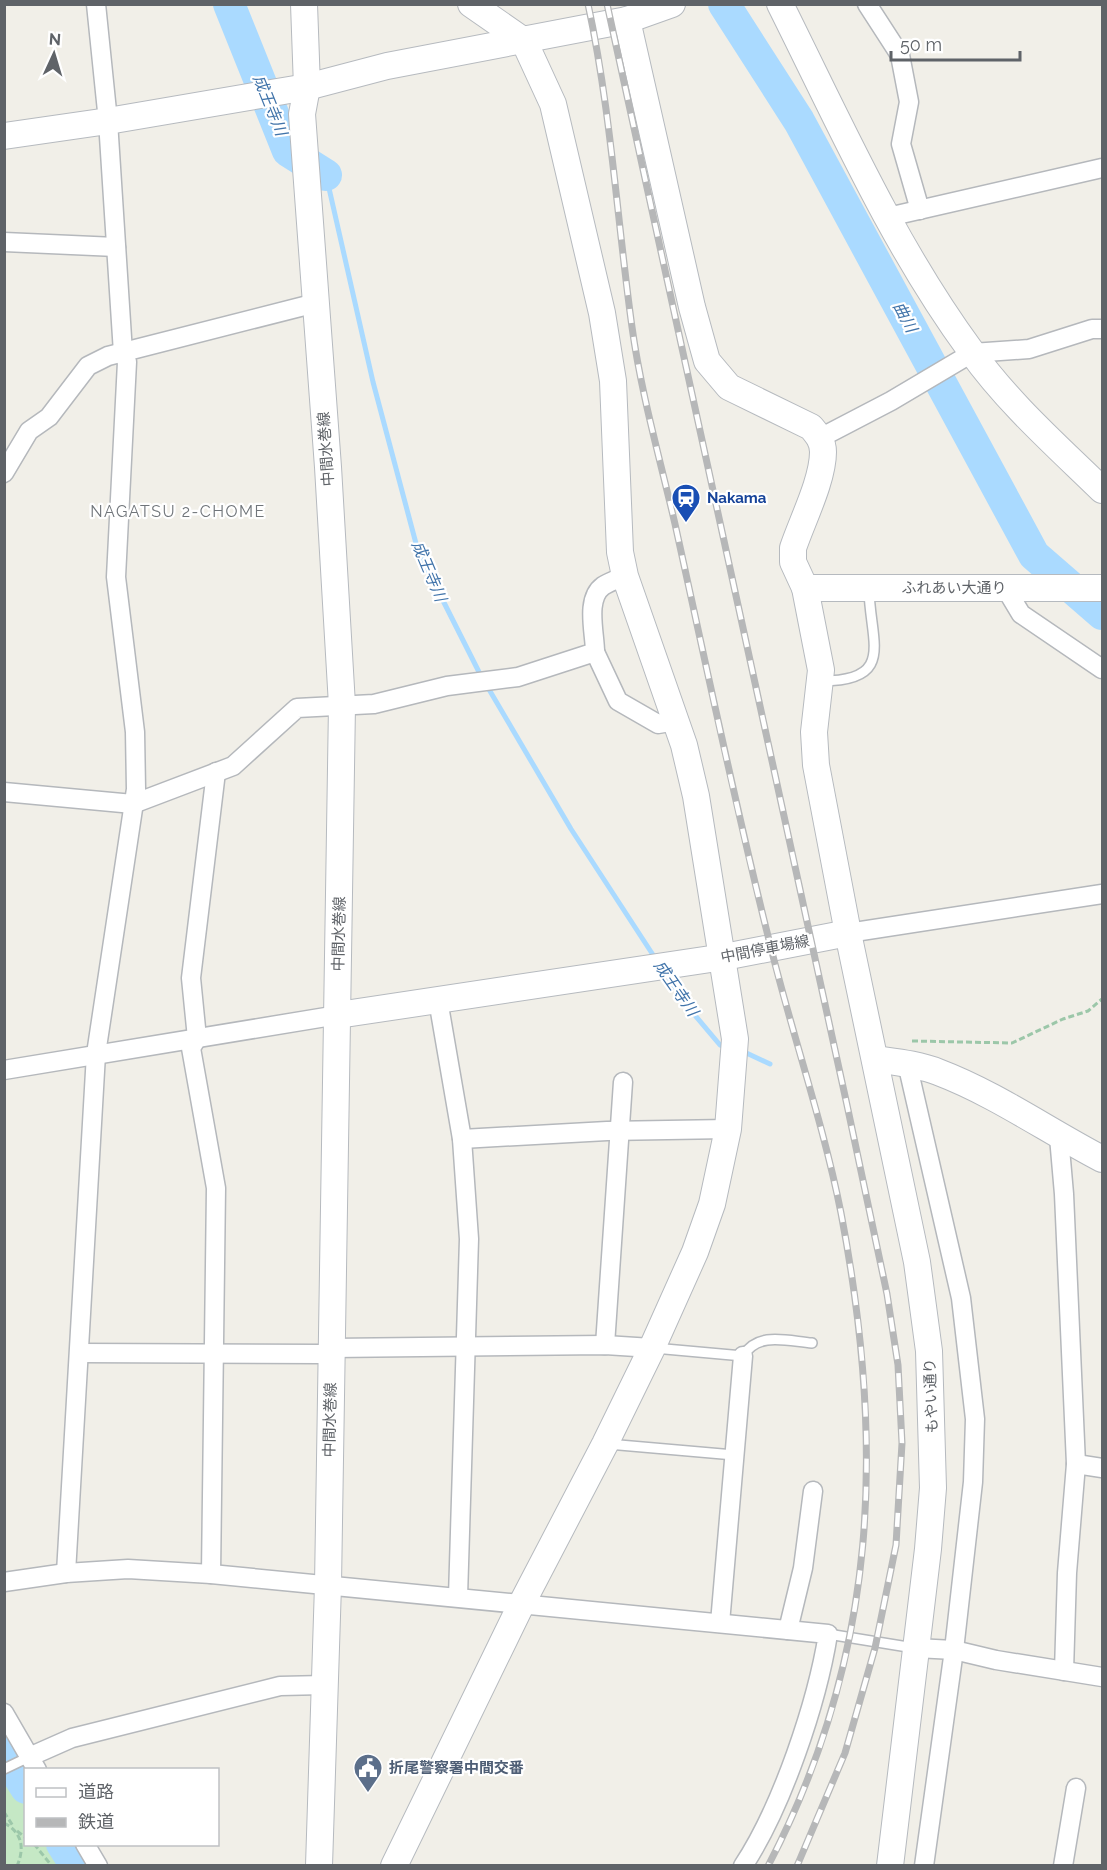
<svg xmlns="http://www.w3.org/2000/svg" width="1107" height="1870" font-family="Raleway,'Noto Sans JP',sans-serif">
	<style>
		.park { fill: #c5e8c5 }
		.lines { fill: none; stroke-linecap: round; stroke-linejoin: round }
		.stream { stroke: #aadaff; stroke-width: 5 }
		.river { stroke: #aadaff; stroke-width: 32 }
		.lane-casing { stroke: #b5b8bc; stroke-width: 12 }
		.street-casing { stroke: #b5b8bc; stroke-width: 21 }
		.secondary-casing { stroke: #b6babf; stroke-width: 28 }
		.path { stroke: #9cc7a9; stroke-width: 3; stroke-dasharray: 6 3; stroke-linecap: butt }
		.lane { stroke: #fff; stroke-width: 9 }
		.street { stroke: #fff; stroke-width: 18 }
		.secondary { stroke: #fff; stroke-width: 26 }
		.rail-casing { stroke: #b6b7b8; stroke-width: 7 }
		.rail { stroke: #fff; stroke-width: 4.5; stroke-dasharray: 14; stroke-linecap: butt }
		.labels { text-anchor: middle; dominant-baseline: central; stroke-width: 4.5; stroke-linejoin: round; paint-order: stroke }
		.street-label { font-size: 15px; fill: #5f6368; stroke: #fff }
		.transit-label { font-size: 15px; font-weight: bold; fill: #164399; stroke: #fff; text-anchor: start }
		.service-label { font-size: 15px; font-weight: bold; fill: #4e5e75; stroke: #fff; text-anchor: start }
		.water-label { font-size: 16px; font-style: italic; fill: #4174aa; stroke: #fff }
		.neighbourhood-label { font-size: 16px; letter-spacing: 1.5px; fill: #70757a; stroke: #fff }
	</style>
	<rect width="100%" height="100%" fill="#f1efe8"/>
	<polygon class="park" points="4,1769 25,1799 26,1844 57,1845 72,1865 5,1865"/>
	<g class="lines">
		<g class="stream">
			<polyline points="326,175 373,382 418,551 482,678"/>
			<polyline points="487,686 571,829 657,961"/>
			<polyline points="666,974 688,1007 720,1045 728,1047"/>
			<polyline points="740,1050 770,1064"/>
		</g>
		<g class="river">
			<polyline points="229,4 288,151 326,175"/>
			<polyline points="724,4 799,121 1034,555 1102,614"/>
			<polyline points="4,1753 26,1788"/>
			<polyline points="62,1844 76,1866"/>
		</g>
		<g class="lane-casing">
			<g id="lane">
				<path d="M822 681C896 681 870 641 869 590"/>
				<path d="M654 1348 743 1356C758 1331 787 1341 812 1343"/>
				<polyline points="608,1444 734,1455"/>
				<polyline points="828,1634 914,1648"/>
				<polyline points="4,1769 29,1757"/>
			</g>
		</g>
		<g class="street-casing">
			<g id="street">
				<polyline points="867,4 900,55 909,102 901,144 920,210"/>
				<polyline points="888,217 1102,168"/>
				<polyline points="4,242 116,247"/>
				<polyline points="820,438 891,401 972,353 1029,349 1092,329 1102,329"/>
				<polyline points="4,473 29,431 49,417 88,366 108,356 316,303"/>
				<polyline points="1006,589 1021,614 1102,669"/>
				<polyline points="595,652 618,701 658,724 676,721"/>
				<path d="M4 792 133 804 233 766 297 708 374 704 447 686 518 677 595 652C595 633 585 599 603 586 609 582 618 579 625 576"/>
				<polyline points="848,933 1102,894"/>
				<polyline points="438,1000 462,1139 469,1239 458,1597"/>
				<polyline points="907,1063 961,1298 975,1419 973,1482 954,1650 924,1866"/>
				<polyline points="4,1070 338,1015"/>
				<polyline points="1059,1137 1064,1194 1076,1464 1067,1573 1064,1671"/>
				<polyline points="462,1139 607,1131 728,1129"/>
				<polyline points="605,1345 623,1082"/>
				<polyline points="80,1353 322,1354 332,1348 605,1345 652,1348"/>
				<polyline points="1076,1464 1102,1468"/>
				<polyline points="66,1573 96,1054 136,789 135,732 116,577 127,362 123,353 108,121 96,4"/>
				<polyline points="211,1574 216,1188 191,1048 197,1038 191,978 216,772"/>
				<path d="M4 1582 66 1573 128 1569 211 1574 828 1634C817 1703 782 1807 743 1866"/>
				<polyline points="720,1623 743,1356"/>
				<polyline points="788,1630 803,1568 813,1491"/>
				<polyline points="916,1648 954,1650 996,1660 1102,1677"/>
				<polyline points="4,1713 37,1770"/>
				<polyline points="29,1757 72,1738 280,1686 324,1685"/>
				<polyline points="85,1844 98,1866"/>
				<polyline points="1063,1866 1076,1788"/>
			</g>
		</g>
		<g class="secondary-casing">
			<g id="secondary">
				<polyline points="304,4 307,87 302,114 328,467 342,705 328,1585 319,1866"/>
				<path d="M780 4C839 122 893 245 971 351 1008 403 1057 446 1102 490"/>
				<path d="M627 20 692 307 707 361 729 387 811 427C817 434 823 441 823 452 823 480 802 521 793 548V562L805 588 821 670 814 732 816 765 848 933 917 1262 929 1351 933 1488 928 1549 890 1866"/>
				<polyline points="4,136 108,121 307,87 387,66 627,20 672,4"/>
				<polyline points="805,588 1102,588"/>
				<polyline points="338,1015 724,957 848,933"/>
				<path d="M875 1059C896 1062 918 1064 938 1072 996 1094 1048 1131 1102 1159"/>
				<polyline points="394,1866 521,1605 605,1444 652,1348 695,1252 712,1204 728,1129 735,1039 696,796 684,745 625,576 620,552 613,381 602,313 553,104 524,41 471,4"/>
			</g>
		</g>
		<g class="path">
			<polyline points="912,1041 1012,1043 1063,1019 1088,1011 1102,999"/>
			<polyline points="4,1812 13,1826"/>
			<path d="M4 1823C22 1832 25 1848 17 1866"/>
			<polyline points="17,1831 26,1838"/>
			<polyline points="34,1844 52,1866"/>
		</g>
		<use href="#lane" class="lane"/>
		<use href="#street" class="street"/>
		<use href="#secondary" class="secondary"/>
		<g class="rail-casing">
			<g id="rail">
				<path d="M588 4C611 111 617 219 632 327 641 393 660 459 675 524 706 664 735 805 770 944 792 1034 823 1122 841 1213 885 1443 879 1654 768 1866"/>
				<polyline points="607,4 847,1105 887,1294 898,1365 902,1443 896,1545 875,1648 845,1753 797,1866"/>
			</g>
		</g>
		<use href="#rail" class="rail"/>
	</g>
	<defs>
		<g id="station-pin" transform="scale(1.5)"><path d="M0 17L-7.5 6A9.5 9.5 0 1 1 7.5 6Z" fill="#1a4fb4" stroke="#fff"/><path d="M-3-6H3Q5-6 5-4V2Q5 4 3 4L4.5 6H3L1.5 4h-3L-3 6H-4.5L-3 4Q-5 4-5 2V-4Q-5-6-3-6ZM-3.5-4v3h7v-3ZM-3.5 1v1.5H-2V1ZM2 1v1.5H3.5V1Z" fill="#fff"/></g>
		<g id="civic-pin" transform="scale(1.5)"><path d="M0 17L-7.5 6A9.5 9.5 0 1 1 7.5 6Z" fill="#5c6f8a" stroke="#fff"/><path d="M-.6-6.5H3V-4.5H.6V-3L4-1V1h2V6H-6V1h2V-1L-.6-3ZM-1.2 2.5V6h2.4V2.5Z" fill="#fff"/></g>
	</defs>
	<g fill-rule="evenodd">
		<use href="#station-pin" x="686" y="498"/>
		<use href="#civic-pin" x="368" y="1768"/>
	</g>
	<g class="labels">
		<g class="street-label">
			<text transform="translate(326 449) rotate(-94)">中間水巻線</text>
			<text x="954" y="588">ふれあい大通り</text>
			<text transform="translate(339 934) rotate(-89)">中間水巻線</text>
			<text transform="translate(765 949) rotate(-11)">中間停車場線</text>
			<text transform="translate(931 1396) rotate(-92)">もやい通り</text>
			<text transform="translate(330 1420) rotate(-89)">中間水巻線</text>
		</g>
		<g class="transit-label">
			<text x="707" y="498">Nakama</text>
		</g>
		<g class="service-label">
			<text x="389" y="1768">折尾警察署中間交番</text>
		</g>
		<g class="water-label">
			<text transform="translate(270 105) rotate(68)">成王寺川</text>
			<text transform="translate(905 317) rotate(62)">曲川</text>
			<text transform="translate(429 571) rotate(67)">成王寺川</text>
			<text transform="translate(676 988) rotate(55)">成王寺川</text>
		</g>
		<g class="neighbourhood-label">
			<text x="178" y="511">NAGATSU 2-CHOME</text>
		</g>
	</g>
	<rect width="1107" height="1870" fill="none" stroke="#5f6368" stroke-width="12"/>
	<rect x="24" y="1768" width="195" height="78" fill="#ffffff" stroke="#bfc1c3" stroke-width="1.5"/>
	<rect x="36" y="1788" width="30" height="9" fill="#ffffff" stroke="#bfc1c3" stroke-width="1.5"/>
	<text x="78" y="1798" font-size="18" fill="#5f6368">道路</text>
	<rect x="36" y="1818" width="30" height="9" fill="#b6b7b8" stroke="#bfc1c3" stroke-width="1.5"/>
	<text x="78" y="1828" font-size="18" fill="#5f6368">鉄道</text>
	<g transform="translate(54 54) rotate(4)" stroke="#ffffff" stroke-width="4.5" paint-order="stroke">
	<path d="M0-4.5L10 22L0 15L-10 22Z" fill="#5f6368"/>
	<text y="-9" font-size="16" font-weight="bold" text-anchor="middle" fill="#5f6368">N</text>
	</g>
	<path d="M891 51v9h129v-9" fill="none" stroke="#5f6368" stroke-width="3"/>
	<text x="900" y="51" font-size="18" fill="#5f6368" stroke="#ffffff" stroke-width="4.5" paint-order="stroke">50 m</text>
</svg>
